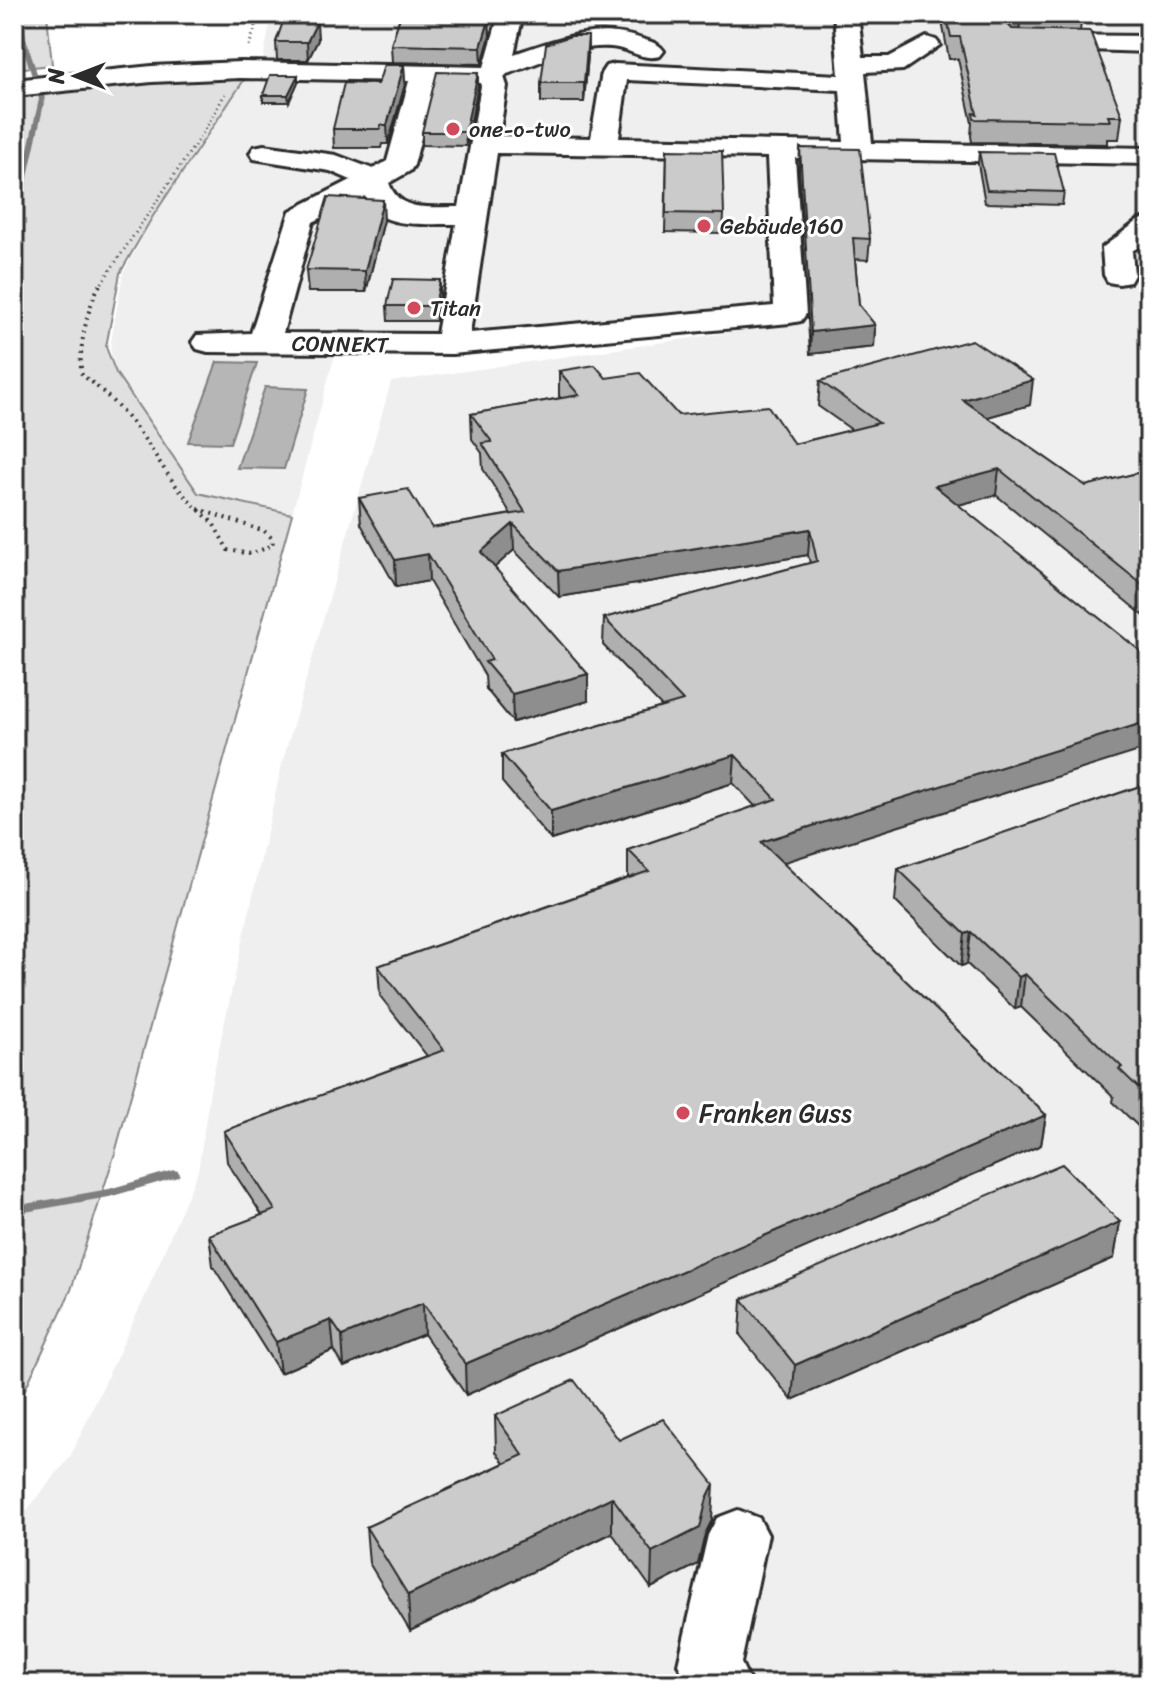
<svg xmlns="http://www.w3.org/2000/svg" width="1163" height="1698" font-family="Sriracha,sans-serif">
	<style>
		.built { fill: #efefef }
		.green { fill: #e0e0e0; stroke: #868686; stroke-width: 2 }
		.water { fill: #b6b6b6; stroke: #7e7e7e; stroke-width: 2 }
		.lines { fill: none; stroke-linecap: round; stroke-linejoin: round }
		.stream { fill: #7e7e7e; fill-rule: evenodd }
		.minor-casing { stroke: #2b2b2b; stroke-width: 6 }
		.path-far1 { stroke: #2b2b2b; stroke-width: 3; stroke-dasharray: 1 4; stroke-linecap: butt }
		.path { stroke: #2b2b2b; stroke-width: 4; stroke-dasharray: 2 5; stroke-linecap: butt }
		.minor { fill: #fff; fill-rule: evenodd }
		.wall { fill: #afafaf; stroke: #2b2b2b; stroke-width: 2 }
		.shaded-wall { fill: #8e8e8e; stroke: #2b2b2b; stroke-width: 2 }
		.building { fill: #cbcbcb; stroke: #2b2b2b; stroke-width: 2 }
		.poi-dot { fill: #d1495b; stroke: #fff; stroke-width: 3 }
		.labels { text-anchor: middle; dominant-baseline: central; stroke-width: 6; stroke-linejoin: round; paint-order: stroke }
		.far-poi-label { font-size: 22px; fill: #2b2b2b; stroke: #fff; text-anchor: start }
		.far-street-label { font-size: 22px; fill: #2b2b2b; stroke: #fff }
		.poi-label { font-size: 26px; fill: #2b2b2b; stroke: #fff; text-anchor: start }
	</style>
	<rect width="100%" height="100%" fill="#fff"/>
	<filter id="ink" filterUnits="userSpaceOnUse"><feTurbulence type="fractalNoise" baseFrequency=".0125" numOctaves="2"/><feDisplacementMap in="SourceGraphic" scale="16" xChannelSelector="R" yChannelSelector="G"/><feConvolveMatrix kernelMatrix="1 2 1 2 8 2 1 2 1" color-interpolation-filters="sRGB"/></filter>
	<g filter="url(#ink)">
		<polygon class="built" points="272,14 1149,14 1149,1684 14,1684 14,1526 70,1457 143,1301 198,1171 211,1084 282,764 391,382 773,326 335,354 292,514 197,492 116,372 110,348 123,273 156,213 244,80 246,72 263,60"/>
		<g class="green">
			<polygon points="14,14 47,14 52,65 14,69"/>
			<polygon points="232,77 244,80 153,216 120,273 106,347 116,373 198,493 292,514 115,1153 71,1290 14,1413 14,93 139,79"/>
		</g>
		<g class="water">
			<polygon points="217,362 257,363 230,443 188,442"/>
			<polygon points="265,387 308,389 284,469 237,468"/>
		</g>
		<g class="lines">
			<g class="stream">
				<polygon points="16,14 22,14 26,38 45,99 17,227 14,229 14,212 39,99 20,38"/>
				<polygon points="174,1170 178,1171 180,1174 178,1177 109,1197 14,1214 14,1206 109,1189"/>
			</g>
			<g class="minor-casing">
				<g id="minor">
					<path d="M499 14H523L514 54C559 39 596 23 642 39 651 42 659 43 664 51L660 56C642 61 629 48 611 47 576 44 540 63 507 74L504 77 507 86 499 136 591 138 602 72 606 66 615 64 839 75 834 14H858L863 57H889L927 37 936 40 940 45 903 70 865 72 872 143 1149 148V164L795 158 806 314 801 321 790 323 452 354 208 352 197 349 192 342 197 335 251 333 290 211 351 180 330 171 254 159 250 153 254 147 264 145 336 155 373 169 387 161 409 81 240 78 152 82 14 96V80L152 66 240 62 484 67ZM627 80 840 90 844 142 619 138ZM435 82 480 83 481 86 459 207C431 206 400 214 389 183L410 171 414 165ZM497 153 767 157 774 306 470 333ZM365 196C375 231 427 223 456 224L437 334 283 333 313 222Z"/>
					<polygon points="1033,35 1149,36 1149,52 1024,48 1020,43 1024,38"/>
					<polygon points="1149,217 1149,240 1132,251 1134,275 1130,282 1119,284 1108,282 1104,275 1102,248 1139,220"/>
					<polygon points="738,1510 759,1518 768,1535 741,1663 751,1684 687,1684 678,1664 708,1535 717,1518"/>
				</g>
			</g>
			<g class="path-far1">
				<polyline points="875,17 942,17"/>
				<polyline points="249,46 255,28 255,14"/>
				<polyline points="99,287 206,128 225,94"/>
			</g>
			<g class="path">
				<path d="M100 285C88 303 77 354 82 375 102 389 121 409 136 428 158 456 171 486 198 509"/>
				<polygon points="198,509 264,531 272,538 273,545 251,554 228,550 213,523"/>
			</g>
			<use href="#minor" class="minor"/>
		</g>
		<g class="wall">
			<polygon points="279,14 315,14 318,40 308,60 277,60 276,42 282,26"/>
			<polygon points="401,14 437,14 436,19 489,20 490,36 482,64 392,62 391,45"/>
			<polygon points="861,14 1082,14 1080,31 1122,116 1119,139 1107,139 1107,144 972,142 971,136 972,123 958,59 949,59 941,16 861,16"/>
			<polygon points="588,55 584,102 541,102 541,83"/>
			<polygon points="404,65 405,84 388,144 382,144 381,148 334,148 333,129 378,84"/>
			<polygon points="298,75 298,82 289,102 263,102 263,95"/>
			<polygon points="478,86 466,146 422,145 422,132"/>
			<polygon points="800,148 870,239 868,260 855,259 859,305 875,325 874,347 810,354 799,168"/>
			<polygon points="667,150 724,214 723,233 665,232"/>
			<polygon points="979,152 1064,192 1062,205 985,203 978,164"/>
			<polygon points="384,220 366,292 308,292 306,270"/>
			<polygon points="440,294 436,321 388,321 387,306"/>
			<polygon points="559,371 606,378 678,415 794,444 852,430 818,406 820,381 1030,405 987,417 1086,486 1149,470 1149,620 996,495 958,505 783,863 1046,1115 1041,1145 466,1395 424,1334 344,1367 334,1350 280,1373 213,1266 209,1235 262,1215 227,1162 224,1131 427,1056 380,996 378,966 628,878 628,850 755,806 733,783 551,840 502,782 502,754 662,707 603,645 604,618 810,563 808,555 559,597 514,550 494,567 588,701 513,722 486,689 485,676 429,581 396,587 361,524 359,498 432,528 511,514 483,469 482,453 472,439 471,414 561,398 559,396"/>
			<polygon points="1149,783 1149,1130 1144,1132 1113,1102 1114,1097 1021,1007 1015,1009 967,964 961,966 895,901 898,869"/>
			<polygon points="1120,1222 1114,1258 792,1400 740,1335 742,1299"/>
			<polygon points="495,1416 619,1440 712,1520 705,1534 698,1564 651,1588 612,1533 410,1631 369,1563 366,1527 504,1463 496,1452"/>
		</g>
		<g class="shaded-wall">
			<polygon points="1010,14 1021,14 1019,32 1008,36 1005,21"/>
			<polygon points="489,20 490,36 482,64 481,47"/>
			<polygon points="317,22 318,40 308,60 307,42"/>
			<polygon points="588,36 588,55 584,102 584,83"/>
			<polygon points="404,65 405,84 388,144 387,125"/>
			<polygon points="478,73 478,86 466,146 465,132"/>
			<polygon points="298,75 298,82 289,102 288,95"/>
			<polygon points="383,200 384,220 366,292 365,271"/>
			<polygon points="440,280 440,294 436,321 435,306"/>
			<polygon points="875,325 874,347 810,354 811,332"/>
			<polygon points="1033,380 1030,405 960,425 963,400"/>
			<polygon points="999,469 996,495 932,512 935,486"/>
			<polygon points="513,524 514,550 482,579 481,552"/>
			<polygon points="810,529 808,555 559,597 558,571"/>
			<polygon points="428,554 429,581 396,587 395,560"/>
			<polygon points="588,674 588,701 513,722 512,694"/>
			<polygon points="1149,721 1149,748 759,870 761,842"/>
			<polygon points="735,755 733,783 551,840 551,811"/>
			<polygon points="971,932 967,964 961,966 965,934"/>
			<polygon points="1025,974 1021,1007 1015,1009 1019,977"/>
			<polygon points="1149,1104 1149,1130 1144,1132"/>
			<polygon points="1046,1115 1041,1145 466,1395 465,1364"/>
			<polygon points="1120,1222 1114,1258 792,1400 795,1365"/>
			<polygon points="423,1303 424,1334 344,1367 342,1336"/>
			<polygon points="331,1320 334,1350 280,1373 276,1342"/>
			<polygon points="714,1484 712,1520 705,1534 698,1564 651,1588 652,1552 707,1498"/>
			<polygon points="612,1497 612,1533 410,1631 408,1595"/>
		</g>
		<g class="building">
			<polygon points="282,14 315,14 317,22 307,42 276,42 283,22"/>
			<polygon points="401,14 431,14 430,18 489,20 481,47 391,45"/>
			<polygon points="946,14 1011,14 1005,21 1012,29 1090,31 1122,116 1108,116 1110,121 974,119 973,113 977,114 960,37 951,37"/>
			<polygon points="571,36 588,36 584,83 541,83 546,44"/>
			<polygon points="384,65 404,65 387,125 381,125 380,129 333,129 344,83 378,84"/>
			<polygon points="437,72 478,73 465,132 422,132"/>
			<polygon points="270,75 298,75 288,95 263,95"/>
			<polygon points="800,148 860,149 870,239 853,238 859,305 875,325 811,332"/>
			<polygon points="667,150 722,151 724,214 666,213"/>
			<polygon points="979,152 1054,153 1064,192 987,190"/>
			<polygon points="328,197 383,200 365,271 306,270"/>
			<polygon points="393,279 440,280 435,306 387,306"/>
			<polygon points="972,340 1033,380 963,400 1086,486 1149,470 1149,590 999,469 935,486 1149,658 1149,721 761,842 1046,1115 465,1364 423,1303 342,1336 331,1320 276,1342 209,1235 275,1210 224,1131 444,1050 378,966 649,871 628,850 776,799 735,755 551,811 502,754 683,701 604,618 817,561 810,529 558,571 513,524 481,552 588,674 512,694 485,662 492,660 428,554 395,560 359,498 408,489 432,528 525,512 482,443 492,442 471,414 579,395 559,371 595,365 606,378 640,373 678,415 768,406 794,444 879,423 820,381"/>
			<polygon points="1149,783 1149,1098 1119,1069 1122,1067 1025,974 1019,977 971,932 965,934 898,869"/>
			<polygon points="1062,1164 1120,1222 795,1365 742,1299"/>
			<polygon points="574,1380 619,1440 663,1419 714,1484 707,1498 700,1528 652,1552 612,1497 408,1595 366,1527 523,1455 495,1416"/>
		</g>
	</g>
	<g class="poi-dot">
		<circle cx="453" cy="129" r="8"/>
		<circle cx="704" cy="226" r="8"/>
		<circle cx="414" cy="308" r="8"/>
		<circle cx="683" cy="1113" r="8"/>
	</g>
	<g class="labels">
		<g class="far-poi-label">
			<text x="469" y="129">one-o-two</text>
			<text x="720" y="226">Gebäude 160</text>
			<text x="430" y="308">Titan</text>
		</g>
		<g class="far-street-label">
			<text transform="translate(340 344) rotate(1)">CONNEKT</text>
		</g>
		<g class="poi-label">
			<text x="699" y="1113">Franken Guss</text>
		</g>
	</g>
	<rect width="1163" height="1698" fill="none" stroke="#fff" stroke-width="48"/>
	<rect x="24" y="24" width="1115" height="1650" fill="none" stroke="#2b2b2b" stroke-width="3" filter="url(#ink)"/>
	<g transform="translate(76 76) rotate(270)" stroke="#ffffff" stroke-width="6" paint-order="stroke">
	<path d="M0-6L14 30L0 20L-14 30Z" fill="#2b2b2b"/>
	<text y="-12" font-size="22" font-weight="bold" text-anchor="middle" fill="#2b2b2b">N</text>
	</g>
</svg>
